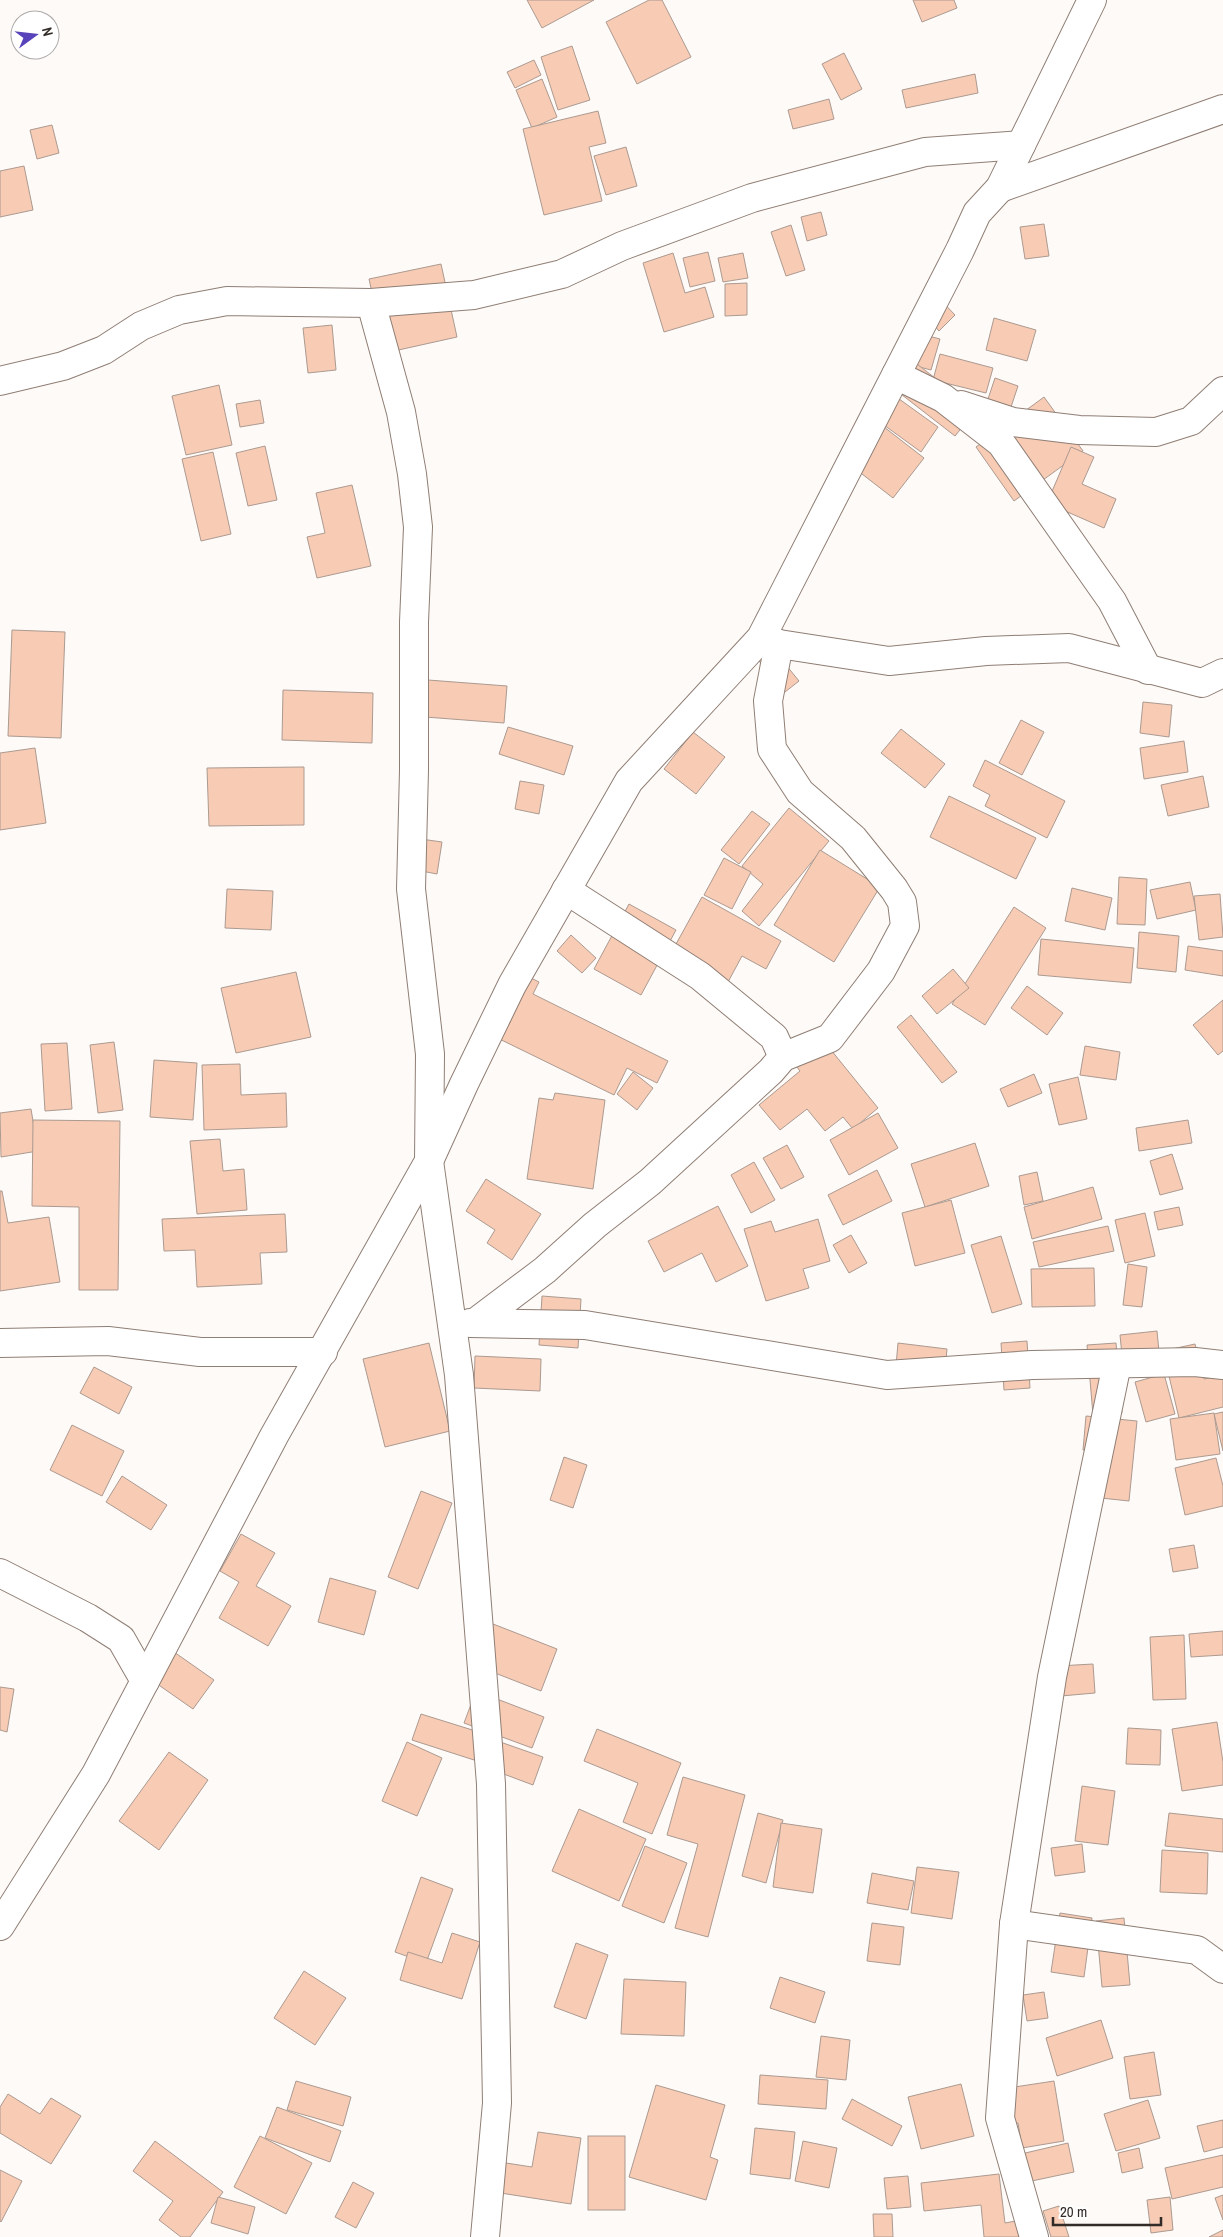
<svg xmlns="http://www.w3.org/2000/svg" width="1223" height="2237" font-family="'Archivo Narrow',sans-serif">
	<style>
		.building { fill: #f7cbb4; stroke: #ac9a90 }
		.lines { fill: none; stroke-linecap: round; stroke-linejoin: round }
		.minor-casing { stroke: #8f7e74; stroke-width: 30 }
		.minor { stroke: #fff; stroke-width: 28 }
	</style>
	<rect width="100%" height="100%" fill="#fefaf8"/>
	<g class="building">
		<polygon points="527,0 594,0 542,28"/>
		<polygon points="649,0 662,0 691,57 637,84 606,22"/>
		<polygon points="913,0 954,0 957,8 922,22"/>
		<polygon points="572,46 590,100 558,110 541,57"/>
		<polygon points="844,53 862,89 841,100 822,64"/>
		<polygon points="534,60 541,75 515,88 507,72"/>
		<polygon points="975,74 978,93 906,108 902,90"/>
		<polygon points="542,79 557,117 532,128 516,90"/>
		<polygon points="829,99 834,119 793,129 788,110"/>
		<polygon points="598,111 606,143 589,147 602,201 544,215 523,129"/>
		<polygon points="52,125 59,153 37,159 30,130"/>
		<polygon points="626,147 637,186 606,195 594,156"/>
		<polygon points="24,166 33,210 0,217 0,171"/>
		<polygon points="821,212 827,235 807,241 801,217"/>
		<polygon points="1044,224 1049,256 1025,259 1020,227"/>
		<polygon points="791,225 805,270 786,276 771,232"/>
		<polygon points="708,252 715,281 690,287 683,258"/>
		<polygon points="673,253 685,293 705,287 714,317 664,332 643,263"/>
		<polygon points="743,253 748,278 723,282 718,258"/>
		<polygon points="441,264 457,337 385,353 369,279"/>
		<polygon points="747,283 747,315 725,316 725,284"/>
		<polygon points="936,295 955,315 939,331 920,309"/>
		<polygon points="994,318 1036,330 1027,361 986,350"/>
		<polygon points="332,325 336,370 308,373 303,328"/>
		<polygon points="909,331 940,339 931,370 900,362"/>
		<polygon points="940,354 993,368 986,393 933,380"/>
		<polygon points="917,364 976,410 955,436 897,391"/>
		<polygon points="995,378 1018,386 1010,410 987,402"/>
		<polygon points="219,385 232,445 186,455 172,396"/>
		<polygon points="895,396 938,427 921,452 877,420"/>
		<polygon points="1044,397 1083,451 1014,501 976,447"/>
		<polygon points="260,400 264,423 240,427 236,404"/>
		<polygon points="884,427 924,458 893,498 853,467"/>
		<polygon points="265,446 277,500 248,506 236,453"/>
		<polygon points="1071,447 1094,457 1082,484 1116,499 1104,528 1047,503"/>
		<polygon points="213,452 231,534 201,541 182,459"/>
		<polygon points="352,485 371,566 317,578 307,537 325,533 316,493"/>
		<polygon points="12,630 65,632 61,738 8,736"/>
		<polygon points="773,649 799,681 785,692 759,661"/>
		<polygon points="428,680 507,686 504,723 425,717"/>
		<polygon points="283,690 373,693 372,743 282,740"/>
		<polygon points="1143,702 1172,705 1169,737 1140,733"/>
		<polygon points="1021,720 1044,732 1022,775 999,763"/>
		<polygon points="508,727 573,746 564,775 499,754"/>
		<polygon points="901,729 945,764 925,788 881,753"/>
		<polygon points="693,732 725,757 696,794 664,769"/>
		<polygon points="1184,741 1188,772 1144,779 1140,748"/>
		<polygon points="35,748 46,823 0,830 0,753"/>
		<polygon points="985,760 1065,801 1047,838 985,806 990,795 973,786"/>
		<polygon points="304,767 304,825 209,826 207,768"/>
		<polygon points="1203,776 1209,807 1168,816 1161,785"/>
		<polygon points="520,781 544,785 539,814 515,809"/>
		<polygon points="949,796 1036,838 1016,879 930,837"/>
		<polygon points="789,808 829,841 759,926 742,911 763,884 742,866"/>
		<polygon points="752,811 770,824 739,864 721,850"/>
		<polygon points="421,839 442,842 437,874 416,870"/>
		<polygon points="820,850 880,887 834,962 774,925"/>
		<polygon points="724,858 751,872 732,909 704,895"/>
		<polygon points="1119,877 1147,879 1145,925 1117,924"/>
		<polygon points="1190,882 1196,910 1157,919 1150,890"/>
		<polygon points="1072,888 1112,898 1105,930 1065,921"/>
		<polygon points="227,889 273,891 271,930 225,928"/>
		<polygon points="1220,894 1223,937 1199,940 1194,896"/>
		<polygon points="702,897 781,941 766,969 742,956 721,995 665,964"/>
		<polygon points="629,904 676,930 641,995 594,969"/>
		<polygon points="1014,907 1046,928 985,1025 952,1004"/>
		<polygon points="1139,932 1179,936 1176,972 1137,968"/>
		<polygon points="571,935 596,958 582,973 557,951"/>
		<polygon points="1041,939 1134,948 1131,983 1038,975"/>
		<polygon points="1188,946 1223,951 1223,976 1185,970"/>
		<polygon points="509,967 539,982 533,994 668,1061 657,1083 627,1068 614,1095 479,1029"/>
		<polygon points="953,969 969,988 937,1014 922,996"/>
		<polygon points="296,972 311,1037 236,1053 221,988"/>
		<polygon points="1027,986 1063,1013 1047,1035 1011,1008"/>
		<polygon points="1223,1000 1223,1051 1218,1055 1193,1025"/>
		<polygon points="911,1015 957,1072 942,1083 897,1027"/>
		<polygon points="814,1029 878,1108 853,1129 843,1117 825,1131 807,1109 780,1130 759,1105 800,1071 785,1052"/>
		<polygon points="114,1042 123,1110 98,1113 90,1045"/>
		<polygon points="67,1043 72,1109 45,1111 41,1044"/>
		<polygon points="1085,1046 1120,1052 1116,1080 1080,1075"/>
		<polygon points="154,1060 197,1063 193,1120 150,1117"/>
		<polygon points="240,1064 241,1095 286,1093 287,1127 204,1130 202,1065"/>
		<polygon points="633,1072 653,1088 637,1110 617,1094"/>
		<polygon points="1034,1074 1042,1093 1008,1107 1000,1089"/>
		<polygon points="1078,1077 1087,1119 1059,1125 1049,1084"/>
		<polygon points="555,1093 605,1100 593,1189 527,1179 539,1098 553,1100"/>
		<polygon points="31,1109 38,1151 1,1157 0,1113"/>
		<polygon points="878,1113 898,1148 849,1175 830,1140"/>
		<polygon points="33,1120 120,1121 118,1290 79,1290 79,1207 32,1206"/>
		<polygon points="1188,1120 1192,1143 1139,1151 1136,1128"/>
		<polygon points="220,1139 223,1171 244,1169 247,1210 197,1214 190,1141"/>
		<polygon points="975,1143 989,1186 925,1207 911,1164"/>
		<polygon points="787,1145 804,1177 781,1189 763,1158"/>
		<polygon points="1172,1154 1183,1189 1160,1195 1150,1161"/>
		<polygon points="754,1162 775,1200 751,1213 731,1175"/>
		<polygon points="877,1170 892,1201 843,1225 828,1195"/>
		<polygon points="1037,1172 1043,1201 1024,1205 1019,1176"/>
		<polygon points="486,1179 541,1214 512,1260 487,1243 495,1230 466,1211"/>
		<polygon points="1093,1187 1102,1219 1032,1239 1024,1207"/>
		<polygon points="0,1191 2,1191 8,1223 49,1217 60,1282 0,1291"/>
		<polygon points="951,1200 965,1253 915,1266 902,1213"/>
		<polygon points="718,1206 748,1266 716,1282 702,1253 664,1272 648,1241"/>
		<polygon points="1179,1207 1183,1225 1158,1230 1154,1212"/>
		<polygon points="1145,1213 1155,1256 1125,1263 1115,1220"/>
		<polygon points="285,1214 287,1252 260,1253 262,1284 197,1287 195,1250 164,1251 162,1219"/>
		<polygon points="818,1219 830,1261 803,1269 809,1288 766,1301 744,1229 771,1221 775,1232"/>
		<polygon points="1108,1226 1114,1251 1039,1267 1033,1242"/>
		<polygon points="851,1235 867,1263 849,1273 833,1245"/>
		<polygon points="1001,1236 1022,1304 992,1313 971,1245"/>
		<polygon points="1128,1264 1147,1267 1142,1307 1123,1305"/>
		<polygon points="1094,1268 1095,1306 1032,1307 1031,1269"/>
		<polygon points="542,1296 581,1299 578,1348 539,1345"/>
		<polygon points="1157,1331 1161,1372 1124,1376 1120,1335"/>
		<polygon points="1027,1341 1030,1388 1004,1390 1001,1343"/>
		<polygon points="429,1343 450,1431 385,1447 363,1359"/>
		<polygon points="898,1343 947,1349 944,1382 895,1377"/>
		<polygon points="1116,1343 1122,1413 1093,1415 1087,1345"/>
		<polygon points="1195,1344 1204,1379 1223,1375 1223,1407 1179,1418 1163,1351"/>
		<polygon points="475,1356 541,1359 540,1391 474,1388"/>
		<polygon points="94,1367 132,1387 119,1414 80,1393"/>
		<polygon points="1164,1374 1175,1414 1146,1422 1135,1382"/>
		<polygon points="1223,1412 1223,1451 1214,1414"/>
		<polygon points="1214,1413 1220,1454 1176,1460 1170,1419"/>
		<polygon points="1086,1416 1137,1421 1129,1501 1101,1498 1105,1452 1083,1450"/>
		<polygon points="72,1425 124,1451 102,1496 50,1470"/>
		<polygon points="564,1457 587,1465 573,1508 550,1500"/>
		<polygon points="1216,1458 1223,1486 1223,1506 1185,1515 1175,1468"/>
		<polygon points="122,1476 167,1505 151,1530 106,1502"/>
		<polygon points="421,1491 452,1503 418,1589 388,1577"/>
		<polygon points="241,1534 275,1553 256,1586 291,1606 268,1646 219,1618 239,1582 220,1571"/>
		<polygon points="1194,1545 1198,1568 1173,1572 1169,1549"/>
		<polygon points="330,1578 376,1591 364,1635 318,1622"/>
		<polygon points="488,1622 557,1649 541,1691 472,1664"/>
		<polygon points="1223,1631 1223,1655 1191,1657 1189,1634"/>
		<polygon points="1184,1635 1186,1699 1153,1700 1150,1637"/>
		<polygon points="174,1652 214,1680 193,1709 153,1681"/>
		<polygon points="1093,1664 1095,1693 1061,1696 1058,1666"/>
		<polygon points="0,1687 14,1689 7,1732 0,1730"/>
		<polygon points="476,1691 544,1717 532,1748 464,1723"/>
		<polygon points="421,1714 482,1733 474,1760 412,1740"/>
		<polygon points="1217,1722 1223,1762 1223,1785 1182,1791 1172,1729"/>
		<polygon points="1128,1728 1161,1730 1160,1765 1126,1764"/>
		<polygon points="597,1729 681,1763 652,1834 623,1822 638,1783 584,1761"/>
		<polygon points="486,1737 543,1757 533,1785 477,1764"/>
		<polygon points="407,1742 442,1758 417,1816 382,1801"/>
		<polygon points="169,1752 208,1780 159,1850 119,1821"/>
		<polygon points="683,1777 745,1795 708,1937 675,1928 698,1844 667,1835"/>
		<polygon points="1082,1786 1115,1791 1108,1845 1075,1841"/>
		<polygon points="579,1809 646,1839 619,1901 552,1871"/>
		<polygon points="758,1813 783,1820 766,1883 742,1876"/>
		<polygon points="1169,1813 1223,1819 1223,1852 1165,1846"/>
		<polygon points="781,1823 822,1829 813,1893 773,1887"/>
		<polygon points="1082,1844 1085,1872 1055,1876 1051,1848"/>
		<polygon points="645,1846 687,1863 664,1923 622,1906"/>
		<polygon points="1162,1850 1208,1853 1207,1894 1160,1892"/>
		<polygon points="917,1867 959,1872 952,1919 911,1913"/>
		<polygon points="872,1873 914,1881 908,1910 867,1903"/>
		<polygon points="421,1877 453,1889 426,1963 395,1952"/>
		<polygon points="1060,1913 1092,1918 1084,1977 1051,1972"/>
		<polygon points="1124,1918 1130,1985 1102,1987 1096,1921"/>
		<polygon points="872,1923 904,1927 900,1965 867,1961"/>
		<polygon points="452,1933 480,1942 462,1999 400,1980 408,1952 442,1963"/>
		<polygon points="576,1943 608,1955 586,2019 554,2007"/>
		<polygon points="304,1971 346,1998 315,2045 274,2018"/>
		<polygon points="780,1977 825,1992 815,2023 770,2008"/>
		<polygon points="624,1979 686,1982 684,2036 621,2034"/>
		<polygon points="1044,1992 1048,2018 1027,2021 1023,1995"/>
		<polygon points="1101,2020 1113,2058 1057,2076 1046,2038"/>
		<polygon points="821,2036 850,2040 846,2080 816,2077"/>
		<polygon points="1154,2052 1161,2095 1130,2099 1124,2057"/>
		<polygon points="760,2075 828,2080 826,2109 758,2104"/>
		<polygon points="296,2081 351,2097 343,2126 287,2110"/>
		<polygon points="1054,2081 1064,2141 1022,2148 1018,2123 1013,2124 1008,2088"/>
		<polygon points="961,2084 974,2136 921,2149 908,2097"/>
		<polygon points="656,2085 725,2105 710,2157 718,2160 706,2200 629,2177"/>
		<polygon points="8,2094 40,2114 51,2098 81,2116 51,2164 0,2133 0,2107"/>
		<polygon points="852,2099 902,2126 892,2146 842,2119"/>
		<polygon points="1148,2100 1160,2138 1116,2151 1104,2114"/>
		<polygon points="277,2107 341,2131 330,2162 265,2138"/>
		<polygon points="1223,2120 1223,2147 1204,2152 1197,2126"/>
		<polygon points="755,2128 795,2132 790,2179 750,2174"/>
		<polygon points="538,2132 581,2138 571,2204 475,2189 480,2159 532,2167"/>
		<polygon points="260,2136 312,2163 286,2214 234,2187"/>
		<rect x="588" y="2136" width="37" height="74"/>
		<polygon points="155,2141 223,2192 190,2237 181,2237 159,2220 173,2201 133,2171"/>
		<polygon points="803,2141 837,2148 829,2188 795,2181"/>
		<polygon points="1068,2143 1074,2172 1027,2182 1021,2154"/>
		<polygon points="1139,2148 1143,2168 1122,2173 1118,2153"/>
		<polygon points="1223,2155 1223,2187 1172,2199 1165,2168"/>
		<polygon points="0,2170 22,2181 1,2222 0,2221"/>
		<polygon points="999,2174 1005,2223 1021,2220 1023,2237 984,2237 981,2205 924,2211 921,2183"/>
		<polygon points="908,2176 911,2207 887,2209 884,2178"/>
		<polygon points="353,2182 374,2193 356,2228 335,2217"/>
		<polygon points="1223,2195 1223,2220 1215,2198"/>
		<polygon points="218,2197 255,2207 248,2234 211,2223"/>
		<polygon points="1170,2197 1173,2230 1151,2233 1147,2200"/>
		<polygon points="1059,2206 1069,2237 1051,2237 1043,2211"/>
		<polygon points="873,2214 892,2214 893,2237 874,2237"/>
		<polygon points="1223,2230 1223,2237 1209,2237"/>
	</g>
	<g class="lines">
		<g class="minor-casing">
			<g id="minor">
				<polyline points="1000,188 1223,109"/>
				<polyline points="371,303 401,412 412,474 418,527 414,622 414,770 411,889 430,1054 429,1161 459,1375 491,1784 497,2103 485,2237"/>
				<polyline points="896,375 943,398 1001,443 1112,601 1148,670"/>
				<polyline points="0,381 63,366 104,350 141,326 179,310 227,301 371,303 474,295 562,274 622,246 752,198 925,152 1021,145"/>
				<polyline points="961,405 1013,422 1079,430 1156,432 1191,421 1223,391"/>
				<polyline points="762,639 779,644 889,661 986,651 1069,648 1202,683 1223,673"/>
				<polyline points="566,890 700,976 774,1037 783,1057"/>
				<polyline points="476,1322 545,1270 595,1225 650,1182 771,1071 783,1057 830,1038 881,971 905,926 902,902 894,889 853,838 800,792 772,749 768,701 779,644"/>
				<polyline points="470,1323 585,1325 887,1375 1032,1365 1195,1362 1223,1365"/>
				<polyline points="0,1343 108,1341 200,1352 323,1352"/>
				<polyline points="0,1573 88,1618 121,1639 145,1681"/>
				<polyline points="1014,1924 1197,1950 1223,1969"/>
				<polyline points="0,1926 96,1774 274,1436 429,1161 464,1084 512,985 629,781 761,638 960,250 977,213 1000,188 1092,0"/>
				<polyline points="1034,2237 1000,2118 1014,1924 1052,1677 1117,1364"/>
			</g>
		</g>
		<use href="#minor" class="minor"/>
	</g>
	<g transform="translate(35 35) rotate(75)"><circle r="24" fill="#ffffff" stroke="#adaaa9"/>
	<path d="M0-4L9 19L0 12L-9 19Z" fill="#5943bb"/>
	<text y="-8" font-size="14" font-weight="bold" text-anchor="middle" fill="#332b27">N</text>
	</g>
	<path d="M1053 2217v8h108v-8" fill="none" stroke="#332b27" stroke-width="2.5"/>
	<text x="1060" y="2217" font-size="15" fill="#332b27" stroke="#ffffff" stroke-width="4" paint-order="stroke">20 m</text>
</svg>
